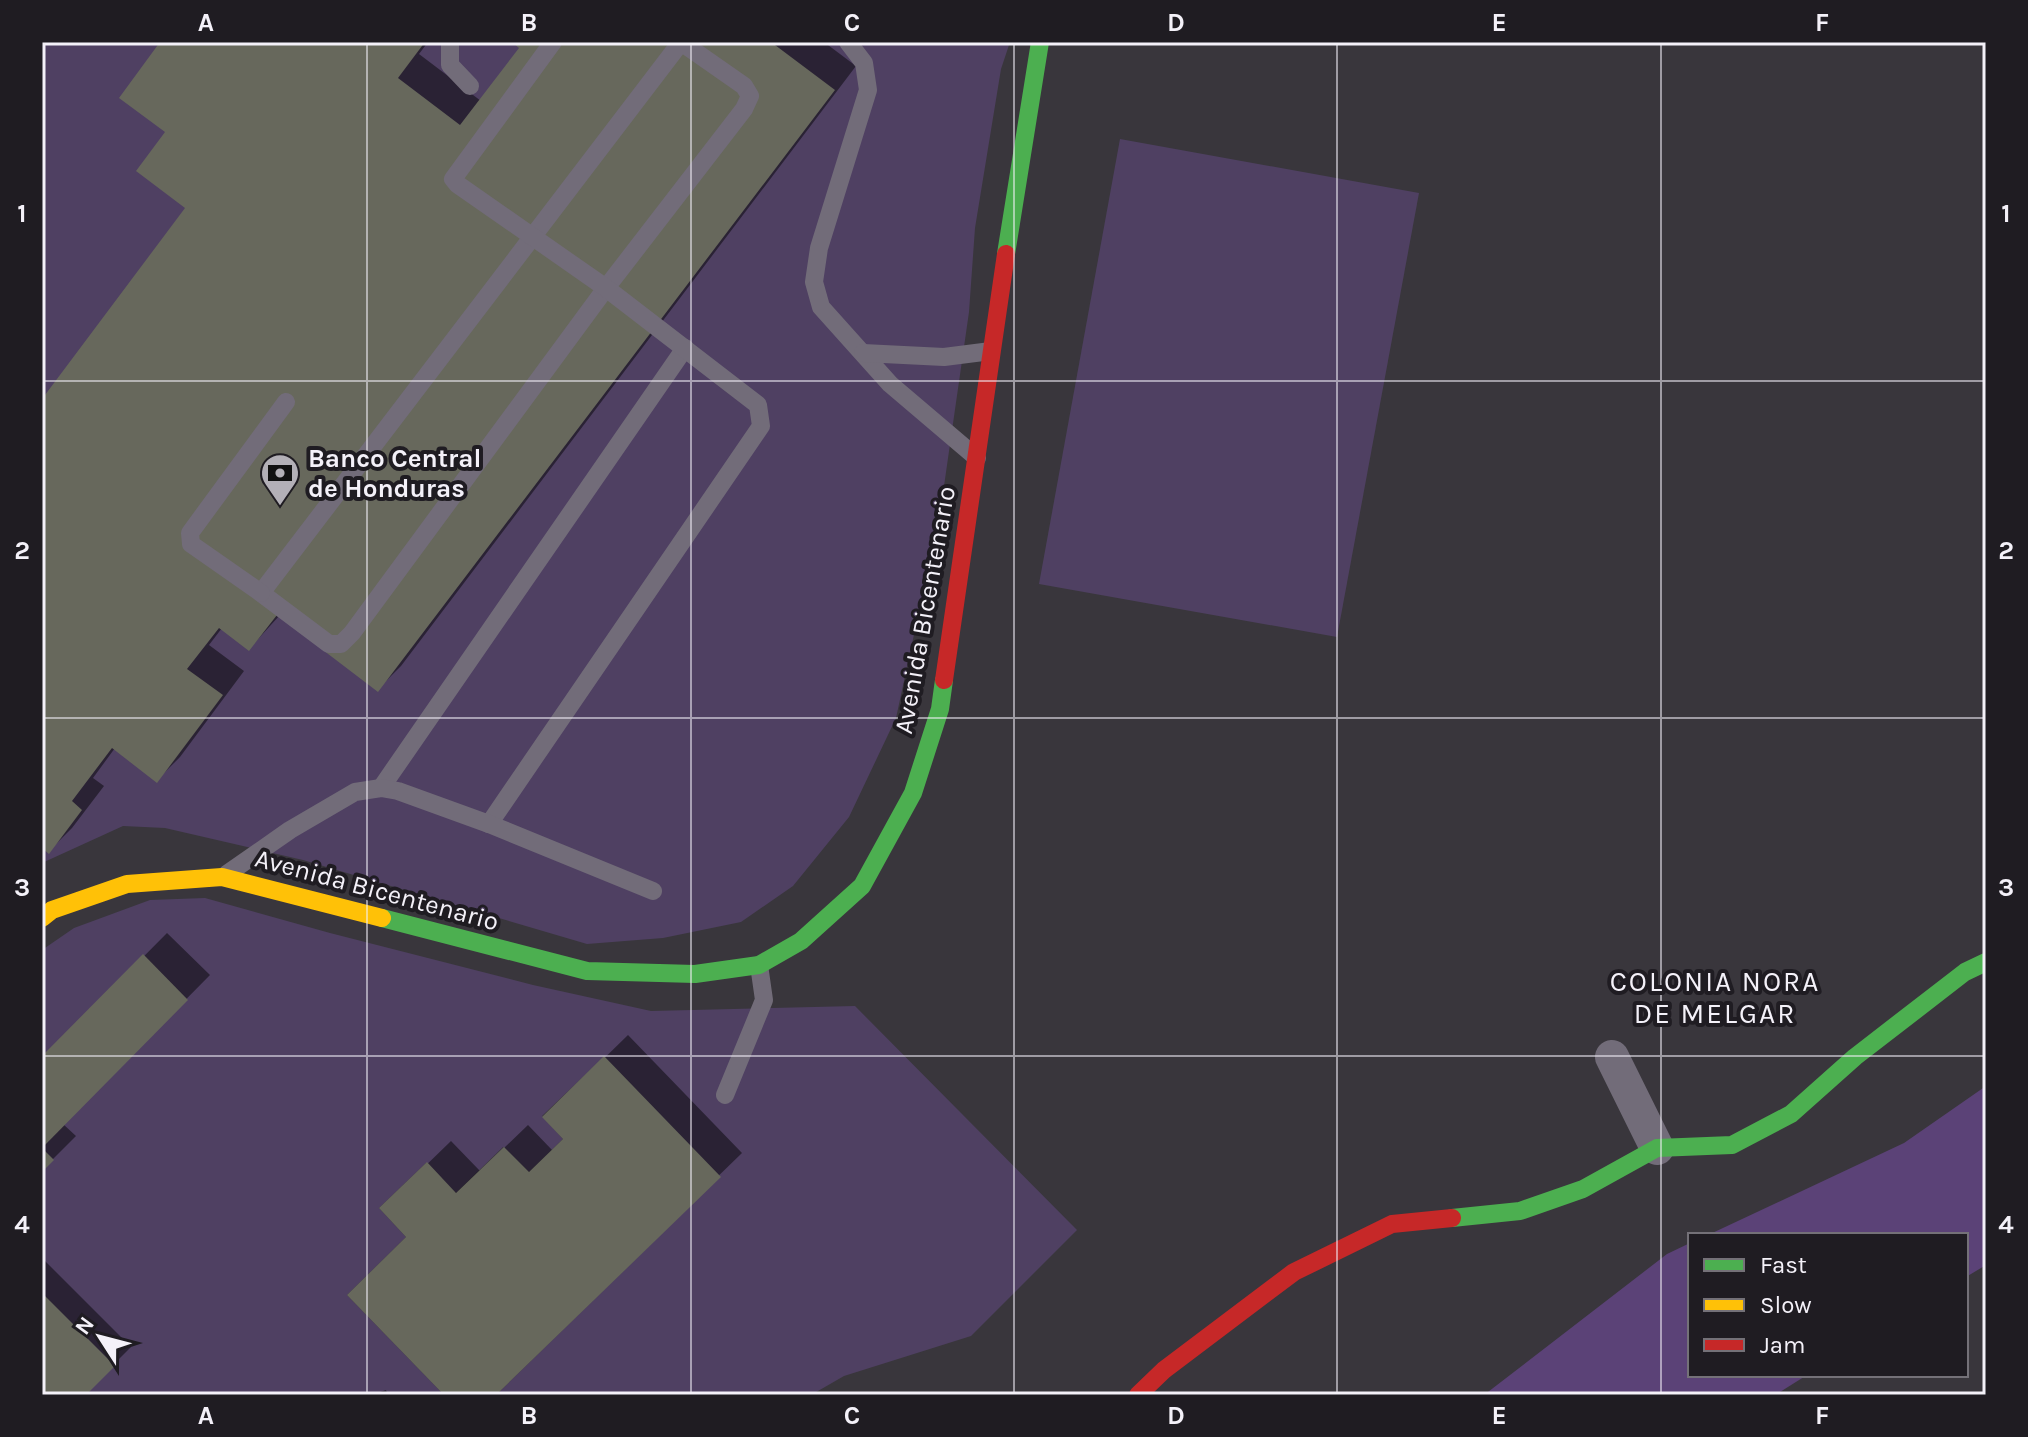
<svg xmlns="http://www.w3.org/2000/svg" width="2028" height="1437" font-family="Karla,sans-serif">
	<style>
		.green { fill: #4f4062 }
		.water { fill: #5b4277 }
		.shadow { fill: #0007 }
		.building { fill: #67685c }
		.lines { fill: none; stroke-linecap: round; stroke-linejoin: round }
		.lane { stroke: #726c79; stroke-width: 18 }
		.street { stroke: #726c79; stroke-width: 34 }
		.fast { stroke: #4caf50; stroke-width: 18 }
		.slow { stroke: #ffc107; stroke-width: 18 }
		.jam { stroke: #c62828; stroke-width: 18 }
		.grid { fill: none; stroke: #f4f1f9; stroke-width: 2; stroke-opacity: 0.55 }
		.labels { text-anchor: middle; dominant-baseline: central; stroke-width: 8; stroke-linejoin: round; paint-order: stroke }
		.poi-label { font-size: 26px; font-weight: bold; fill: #f4f1f9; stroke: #1f1c22; text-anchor: start }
		.street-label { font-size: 26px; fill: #f4f1f9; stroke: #1f1c22 }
		.neighbourhood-label { font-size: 28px; letter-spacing: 2px; fill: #f4f1f9; stroke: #1f1c22 }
		.neatline { fill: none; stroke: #f4f1f9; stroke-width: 3 }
		.grid-label { font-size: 26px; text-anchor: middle; font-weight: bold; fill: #f4f1f9 }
	</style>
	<rect width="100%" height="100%" fill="#39363c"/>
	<g class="green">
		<polygon points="46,42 1010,42 1001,69 975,228 969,312 940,514 896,718 849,817 793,886 741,922 663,938 587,944 303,860 165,828 123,826 42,863 42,61"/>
		<polygon points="1120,139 1419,193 1337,637 1039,584"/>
		<polygon points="205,898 330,933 533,985 651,1011 855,1006 1077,1230 971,1336 844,1376 811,1395 496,1395 720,1177 604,1057 542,1116 563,1139 529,1172 503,1147 456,1193 426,1163 379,1208 406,1237 347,1295 444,1395 42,1395 42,950 74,928 150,900"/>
	</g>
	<g class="water">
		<polygon points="1986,1086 1986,1265 1966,1277 1966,1235 1708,1235 1904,1143"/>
		<polygon points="1690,1243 1690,1375 1807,1375 1775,1395 1484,1395 1667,1254"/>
	</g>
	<g class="shadow">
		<polygon points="163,42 428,42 419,54 481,101 522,47 515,42 824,42 856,66 401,666 378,689 280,615 249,649 222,628 209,645 244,671 180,757 157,780 115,748 93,778 104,786 72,828 49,851 42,846 42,402 188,207 168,132"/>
		<polygon points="167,933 210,975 63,1124 76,1136 42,1170 42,1059"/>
		<polygon points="628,1035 742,1153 493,1395 446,1395 409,1237 382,1208 451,1141 480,1171 528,1125 553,1151 566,1139 544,1117"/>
		<polygon points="42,1258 131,1347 83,1395 42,1395"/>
		<polygon points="386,1390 388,1395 371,1395"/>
	</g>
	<g class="building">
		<polygon points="160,42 425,42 398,78 460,125 519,48 512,42 771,42 835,90 378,692 277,615 249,651 219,628 187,669 223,695 157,783 112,748 72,801 82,810 49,854 42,848 42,399 185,208 136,171 165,132 119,98"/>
		<polygon points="143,954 188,1000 42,1148 42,1056"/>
		<polygon points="604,1056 721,1177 496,1395 444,1395 347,1295 406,1237 379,1208 427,1162 456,1193 504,1147 529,1172 563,1139 542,1117"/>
		<polygon points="42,1148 54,1160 42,1172"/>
		<polygon points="42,1293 115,1366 86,1395 42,1395"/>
	</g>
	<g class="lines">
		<g class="lane">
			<polyline points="450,42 450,65 470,86"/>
			<polyline points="681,42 261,593 329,644 341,644 352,633 606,288 744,109 750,96 744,86 681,42"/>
			<polyline points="848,42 864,63 868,90 819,248 814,282 821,307 890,384 977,458"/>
			<polyline points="863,353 944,357 991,351"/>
			<polyline points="261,593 191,544 190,533 286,402"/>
			<polyline points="381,788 685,348"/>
			<polyline points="489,824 761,426 758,405 606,288 457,184 453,179 553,42"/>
			<polyline points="227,874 290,830 355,792 381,788 398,791 489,824 653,891"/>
			<polyline points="725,1095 764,1000 759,965"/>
		</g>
		<polyline class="street" points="1612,1057 1657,1148"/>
		<g class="fast">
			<polyline points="1006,254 1040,42"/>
			<polyline points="382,918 587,971 695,974 759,965 801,941 862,886 913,793 940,709 944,680"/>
			<polyline points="1452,1218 1520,1211 1583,1189 1657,1148 1732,1145 1791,1114 1855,1057 1965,972 1986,962"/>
		</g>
		<polyline class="slow" points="42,918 52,910 127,884 222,877 382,918"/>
		<g class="jam">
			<polyline points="944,680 1006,254"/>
			<polyline points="1138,1395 1164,1370 1294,1272 1392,1224 1452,1218"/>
		</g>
	</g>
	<path class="grid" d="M367 42V1395M691 42V1395M1014 42V1395M1337 42V1395M1661 42V1395M42 381H1986M42 718H1986M42 1056H1986"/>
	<defs>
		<g id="bank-pin" transform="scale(2)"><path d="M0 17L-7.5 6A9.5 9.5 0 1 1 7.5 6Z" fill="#b3b0b7" stroke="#1f1c22"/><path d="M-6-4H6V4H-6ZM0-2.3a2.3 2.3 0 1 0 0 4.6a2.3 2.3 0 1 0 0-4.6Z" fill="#111"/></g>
	</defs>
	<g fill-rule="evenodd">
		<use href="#bank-pin" x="280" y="473"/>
	</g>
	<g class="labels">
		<g class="poi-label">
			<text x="308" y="458">Banco Central<tspan x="308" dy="30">de Honduras</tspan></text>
		</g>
		<g class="street-label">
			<text transform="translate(925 610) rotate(-80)">Avenida Bicentenario</text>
			<text transform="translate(377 890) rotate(15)">Avenida Bicentenario</text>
		</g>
		<g class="neighbourhood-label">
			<text x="1715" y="981">COLONIA NORA<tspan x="1715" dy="32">DE MELGAR</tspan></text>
		</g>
	</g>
	<rect width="2028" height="1437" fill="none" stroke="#1f1c22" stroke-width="88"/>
	<rect x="1688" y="1233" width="280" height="144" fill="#1f1c22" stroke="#747178" stroke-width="2"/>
	<rect x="1704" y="1259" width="40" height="12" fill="#4caf50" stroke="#747178" stroke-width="2"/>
	<text x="1760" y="1273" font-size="24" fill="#f4f1f9">Fast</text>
	<rect x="1704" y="1299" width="40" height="12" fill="#ffc107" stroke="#747178" stroke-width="2"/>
	<text x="1760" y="1313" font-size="24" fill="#f4f1f9">Slow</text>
	<rect x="1704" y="1339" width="40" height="12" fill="#c62828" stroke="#747178" stroke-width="2"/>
	<text x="1760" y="1353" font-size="24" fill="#f4f1f9">Jam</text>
	<g transform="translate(100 1337) rotate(306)" stroke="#1f1c22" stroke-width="6" paint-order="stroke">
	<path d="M0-6L14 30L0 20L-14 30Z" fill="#f4f1f9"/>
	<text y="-12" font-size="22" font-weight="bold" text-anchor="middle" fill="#f4f1f9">N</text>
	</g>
	<rect x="44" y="44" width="1940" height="1349" class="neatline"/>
	<g class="grid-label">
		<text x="206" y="31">A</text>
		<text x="529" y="31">B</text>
		<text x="852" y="31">C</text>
		<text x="1176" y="31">D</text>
		<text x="1499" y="31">E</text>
		<text x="1822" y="31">F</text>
		<text x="22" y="222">1</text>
		<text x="2006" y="222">1</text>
		<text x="22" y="559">2</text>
		<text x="2006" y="559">2</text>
		<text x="22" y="896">3</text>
		<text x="2006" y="896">3</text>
		<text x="22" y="1233">4</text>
		<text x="2006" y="1233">4</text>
		<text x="206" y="1424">A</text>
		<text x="529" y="1424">B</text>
		<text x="852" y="1424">C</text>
		<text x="1176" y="1424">D</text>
		<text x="1499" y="1424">E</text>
		<text x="1822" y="1424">F</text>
	</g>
</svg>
